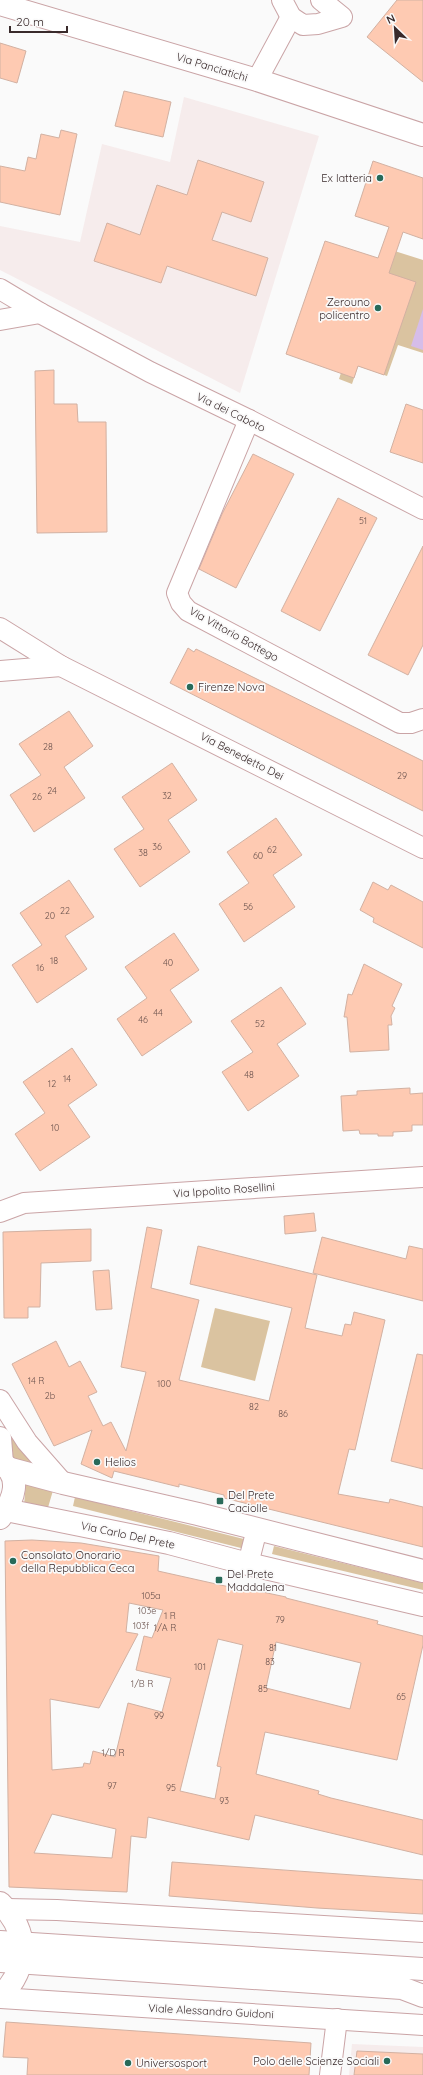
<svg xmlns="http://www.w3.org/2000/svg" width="423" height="2075" font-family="Quicksand,sans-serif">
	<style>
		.built { fill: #f6ecec }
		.green { fill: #dac3a0 }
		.water { fill: #d6bde9 }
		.building { fill: #fecab2; stroke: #d2b1a2; fill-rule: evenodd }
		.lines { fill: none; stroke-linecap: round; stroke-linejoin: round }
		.minor-casing { stroke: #caa4a6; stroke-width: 22 }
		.secondary-casing { stroke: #caa4a6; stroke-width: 24 }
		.primary-casing { stroke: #caa4a6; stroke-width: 24 }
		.minor { stroke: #fff; stroke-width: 20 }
		.secondary { stroke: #fff; stroke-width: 22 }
		.primary { stroke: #fff; stroke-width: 22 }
		.poi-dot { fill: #286a59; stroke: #fafafa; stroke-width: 1.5 }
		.labels { text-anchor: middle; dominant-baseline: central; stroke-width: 3.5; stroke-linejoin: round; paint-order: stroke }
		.number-label { font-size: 9px; fill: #6a524d }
		.street-label { font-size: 11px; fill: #392a2b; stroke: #fafafa }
		.poi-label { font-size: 11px; fill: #392a2b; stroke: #fafafa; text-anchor: start }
	</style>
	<rect width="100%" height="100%" fill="#fafafa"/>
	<g class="built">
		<polygon points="184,97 319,136 240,393 0,270 0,226 80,242 102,144 170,162"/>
		<polygon points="352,2044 423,2047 423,2075 349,2075"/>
	</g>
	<g class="green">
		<polygon points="382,247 423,260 423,353 398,345 387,376 358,366 352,384 339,379"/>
		<polygon points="215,1308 270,1321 255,1381 201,1367"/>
		<polygon points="9,1430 45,1469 17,1463 13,1457"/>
		<polygon points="26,1481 54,1487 47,1511 24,1506"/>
		<polygon points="75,1497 248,1540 245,1549 73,1506"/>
		<polygon points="274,1546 423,1583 423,1590 272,1554"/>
	</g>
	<polygon class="water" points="423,309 423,350 411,346"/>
	<g class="building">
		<polygon points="397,0 423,0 423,82 367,37"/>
		<polygon points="0,43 26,51 17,83 0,78"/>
		<polygon points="124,91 171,102 163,137 115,126"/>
		<polygon points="61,130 77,134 60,215 0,202 0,166 25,171 28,157 36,159 41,134 59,138"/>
		<polygon points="198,160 264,182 251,222 222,212 212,240 268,258 256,296 167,266 161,283 94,261 107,223 140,235 157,185 187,195"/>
		<polygon points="373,161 423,178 423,239 403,232 389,273 416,282 384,375 358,366 354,378 286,354 325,241 378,258 389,227 355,216"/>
		<polygon points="54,370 54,404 77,404 78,422 106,422 107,532 37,533 35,371"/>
		<polygon points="406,404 423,410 423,463 390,452"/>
		<polygon points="253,454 294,474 236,588 199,569 222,514"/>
		<polygon points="338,498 377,518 320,631 281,611"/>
		<polygon points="423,546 423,645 408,675 368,655"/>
		<polygon points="188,648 194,652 196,649 423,761 423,811 170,683"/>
		<polygon points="69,711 93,746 64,767 85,798 34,832 10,795 41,775 19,744"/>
		<polygon points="172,763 197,800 168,820 190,852 140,887 114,849 144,829 122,797"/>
		<polygon points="276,818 302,855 273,875 295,907 244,942 219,904 249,883 227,852"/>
		<polygon points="69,880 94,917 65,936 87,969 37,1003 12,965 42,945 20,913"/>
		<polygon points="373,882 388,890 391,885 423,902 423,948 373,922 374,918 360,910"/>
		<polygon points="174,933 199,970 170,990 192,1022 142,1056 117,1019 147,998 125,967"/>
		<polygon points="364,964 402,984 392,1006 395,1008 391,1016 392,1025 388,1025 389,1050 350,1052 347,1017 344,1017 348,994 352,995"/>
		<polygon points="281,987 306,1024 277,1044 299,1076 248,1111 222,1072 253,1052 231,1021"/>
		<polygon points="72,1048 97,1085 68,1105 90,1137 40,1171 15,1134 45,1113 23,1082"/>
		<polygon points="410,1088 410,1094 423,1093 423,1125 412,1125 412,1131 393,1132 393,1136 378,1136 378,1134 360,1134 359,1130 343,1131 341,1096 357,1095 357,1091"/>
		<polygon points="314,1213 316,1231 285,1234 284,1216"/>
		<polygon points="147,1227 162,1230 151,1288 199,1300 179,1380 269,1401 292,1308 190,1284 198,1246 317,1275 305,1328 342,1336 345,1324 351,1325 354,1312 385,1320 355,1450 349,1449 338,1494 389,1503 390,1499 423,1507 423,1547 224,1498 224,1495 179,1484 179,1487 114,1471 112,1478 81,1464 92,1430 54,1446 12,1364 56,1341 69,1367 80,1361 97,1392 88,1396 103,1426 111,1422 126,1451 146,1372 121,1367"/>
		<polygon points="91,1229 91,1261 41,1263 40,1307 28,1307 28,1318 4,1318 3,1232"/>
		<polygon points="322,1237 406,1259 409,1246 423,1249 423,1301 313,1273"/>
		<polygon points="109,1270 112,1309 96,1310 93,1271"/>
		<polygon points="417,1354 423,1355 423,1469 391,1461"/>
		<path d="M32 1540 81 1543 159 1556 158 1571 252 1592 253 1590 286 1597V1598L378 1621 377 1624 423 1636V1645L397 1760 265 1732 256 1774 319 1791 318 1794 331 1798 423 1820V1855L255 1815 249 1840 148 1817 146 1838 131 1836 127 1892 9 1887 5 1541ZM129 1603 163 1610 152 1638 144 1636 136 1670 171 1678 162 1712 128 1703 115 1757 93 1751 90 1764 84 1763 83 1767 52 1770 50 1699 99 1708 138 1634 126 1632ZM218 1639 243 1645 217 1766 221 1767 215 1799 180 1791ZM276 1642 361 1663 350 1709 266 1688ZM52 1814 116 1829 112 1858 34 1853Z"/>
		<polygon points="172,1862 423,1880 423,1914 317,1908 169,1896"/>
		<polygon points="6,2022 311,2043 309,2075 27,2075 28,2058 3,2057"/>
		<polygon points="357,2051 423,2054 423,2075 354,2075"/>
	</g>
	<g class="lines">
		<g class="minor-casing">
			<g id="minor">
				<polyline points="282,0 291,17 303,25 318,24 342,17 321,0"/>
				<polyline points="257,80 291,17"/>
				<polyline points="0,289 40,313 150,372 249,420 423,509"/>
				<polyline points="0,320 40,313"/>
				<polyline points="249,420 177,593 181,603 188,611 400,723 411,723 423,719"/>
				<polyline points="0,628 61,666 423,848"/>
				<polyline points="0,671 61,666"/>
				<polyline points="0,1212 24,1203 423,1177"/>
				<polyline points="0,1400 27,1442 63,1483"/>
				<polyline points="248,1564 257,1529"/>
				<polyline points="7,1909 57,1910 423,1932"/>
				<polyline points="0,1998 423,2025"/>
				<polyline points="330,2075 337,2019"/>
			</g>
		</g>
		<g class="secondary-casing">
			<g id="secondary">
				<polyline points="0,4 257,80 423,135"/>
				<polyline points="0,1438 2,1463"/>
				<path d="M0 1461C23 1477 14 1500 0 1518"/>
				<polyline points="7,1468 63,1483 198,1514 423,1571"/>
				<polyline points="6,1510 169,1543 248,1564 423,1605"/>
				<path d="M0 1903C30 1932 29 1968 0 1997"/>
			</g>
		</g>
		<g class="primary-casing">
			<g id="primary">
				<polyline points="0,1942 423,1969"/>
				<polyline points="0,1961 402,1988 423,1996"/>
			</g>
		</g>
		<use href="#minor" class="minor"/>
		<use href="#secondary" class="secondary"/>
		<use href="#primary" class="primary"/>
	</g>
	<g class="poi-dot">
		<circle cx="380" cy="178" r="4"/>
		<circle cx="378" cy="308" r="4"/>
		<circle cx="190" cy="687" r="4"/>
		<circle cx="97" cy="1462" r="4"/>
		<rect x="216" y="1497" width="8" height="8" rx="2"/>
		<circle cx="13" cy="1561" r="4"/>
		<rect x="215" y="1576" width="8" height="8" rx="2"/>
		<circle cx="387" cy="2061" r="4"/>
		<circle cx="128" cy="2063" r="4"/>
	</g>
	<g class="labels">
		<g class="number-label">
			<text x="363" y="520">51</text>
			<text x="48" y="746">28</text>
			<text x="402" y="775">29</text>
			<text x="52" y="790">24</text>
			<text x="167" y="795">32</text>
			<text x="37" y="796">26</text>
			<text x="157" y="846">36</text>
			<text x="272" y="849">62</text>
			<text x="143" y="852">38</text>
			<text x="258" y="855">60</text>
			<text x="248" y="906">56</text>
			<text x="65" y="910">22</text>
			<text x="50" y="915">20</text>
			<text x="54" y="960">18</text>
			<text x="168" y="962">40</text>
			<text x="40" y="967">16</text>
			<text x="158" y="1012">44</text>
			<text x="143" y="1019">46</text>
			<text x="260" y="1023">52</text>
			<text x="249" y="1074">48</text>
			<text x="67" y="1078">14</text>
			<text x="52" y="1083">12</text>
			<text x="55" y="1127">10</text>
			<text x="36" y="1380">14 R</text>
			<text x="164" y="1383">100</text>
			<text x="50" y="1395">2b</text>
			<text x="254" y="1406">82</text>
			<text x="283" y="1413">86</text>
			<text x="151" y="1595">105a</text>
			<text x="147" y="1610">103e</text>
			<text x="170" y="1615">1 R</text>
			<text x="280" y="1619">79</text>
			<text x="141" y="1625">103f</text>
			<text x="165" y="1627">1/A R</text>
			<text x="273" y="1647">81</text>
			<text x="270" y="1661">83</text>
			<text x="200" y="1666">101</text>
			<text x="142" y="1683">1/B R</text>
			<text x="263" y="1688">85</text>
			<text x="401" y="1696">65</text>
			<text x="159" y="1715">99</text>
			<text x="113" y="1752">1/D R</text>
			<text x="112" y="1785">97</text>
			<text x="171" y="1787">95</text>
			<text x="224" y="1800">93</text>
		</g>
		<g class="street-label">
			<text transform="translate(212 67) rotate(17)">Via Panciatichi</text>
			<text transform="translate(231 412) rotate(26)">Via dei Caboto</text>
			<text transform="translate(234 634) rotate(29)">Via Vittorio Bottego</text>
			<text transform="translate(242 756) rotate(27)">Via Benedetto Dei</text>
			<text transform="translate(224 1190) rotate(-4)">Via Ippolito Rosellini</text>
			<text transform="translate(128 1535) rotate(12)">Via Carlo Del Prete</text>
			<text transform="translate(211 2011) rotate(3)">Viale Alessandro Guidoni</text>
		</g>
		<g class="poi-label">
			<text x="372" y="178" text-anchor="end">Ex latteria</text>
			<text x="370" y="302" text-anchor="end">Zerouno<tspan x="370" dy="13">policentro</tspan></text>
			<text x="198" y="687">Firenze Nova</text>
			<text x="105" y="1462">Helios</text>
			<text x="228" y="1495">Del Prete<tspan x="228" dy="13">Caciolle</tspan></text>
			<text x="21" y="1555">Consolato Onorario<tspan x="21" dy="13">della Repubblica Ceca</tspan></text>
			<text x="227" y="1574">Del Prete<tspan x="227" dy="13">Maddalena</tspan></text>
			<text x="379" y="2061" text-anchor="end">Polo delle Scienze Sociali</text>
			<text x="136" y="2063">Universosport</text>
		</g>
	</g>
	<g transform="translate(395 28) rotate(335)" stroke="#fafafa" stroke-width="3" paint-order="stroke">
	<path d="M0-3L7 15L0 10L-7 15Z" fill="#392a2b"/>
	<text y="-6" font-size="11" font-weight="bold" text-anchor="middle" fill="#392a2b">N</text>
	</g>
	<path d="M10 26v6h57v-6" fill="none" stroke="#392a2b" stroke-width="2"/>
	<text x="16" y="26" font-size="12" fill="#392a2b" stroke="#fafafa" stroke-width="3" paint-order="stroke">20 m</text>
</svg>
